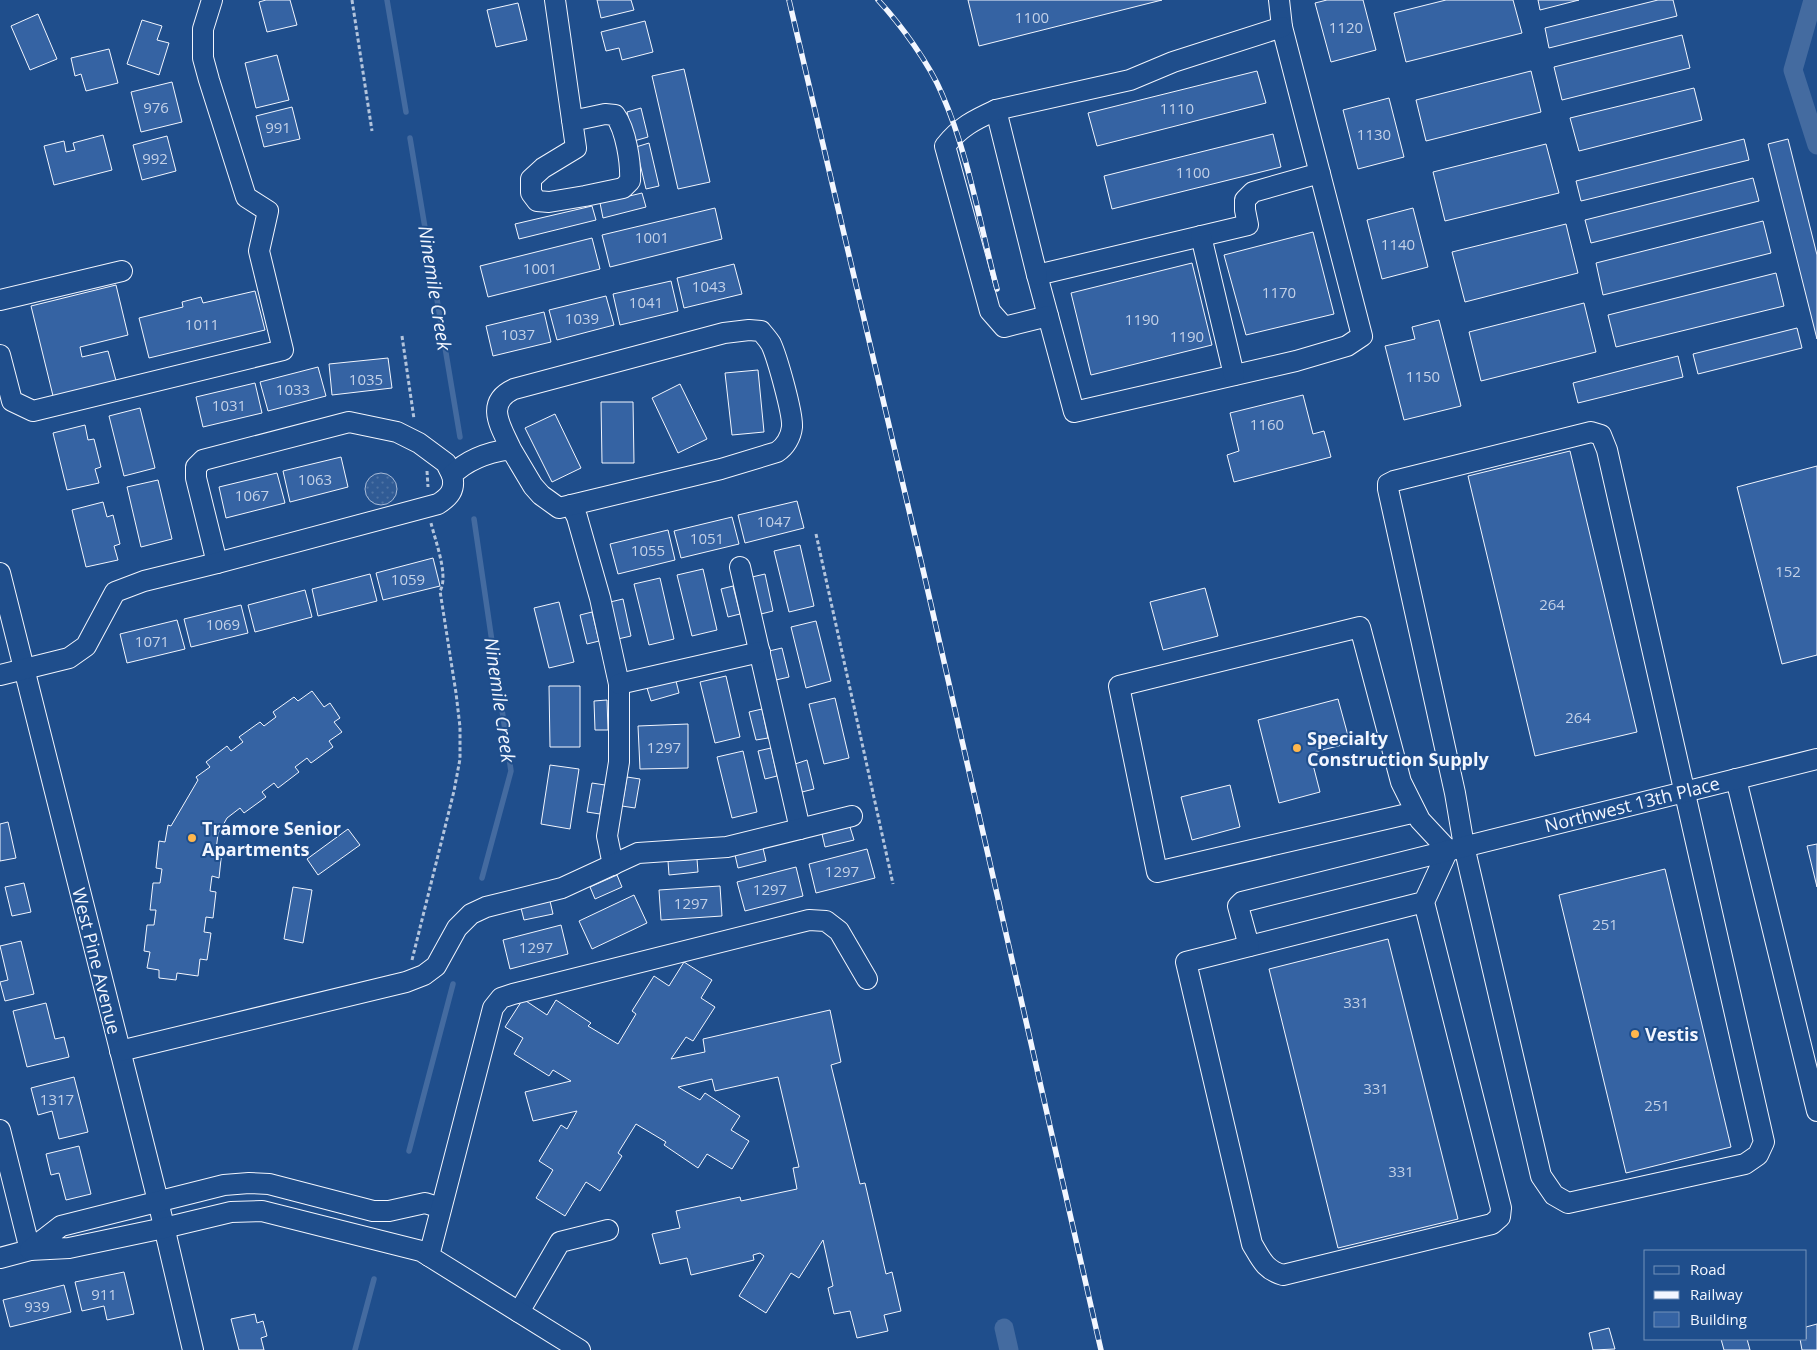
<svg xmlns="http://www.w3.org/2000/svg" width="1817" height="1350" font-family="'Open Sans',sans-serif">
	<style>
		.park { fill: url(#park-dots); stroke: #a8bbd7 }
		.lines { fill: none; stroke-linecap: round; stroke-linejoin: round }
		.stream { stroke: #446ba0; stroke-width: 5.5 }
		.canal { stroke: #446ba0; stroke-width: 19 }
		.building { fill: #3563a3; stroke: #f2f6ff }
		.minor-casing { stroke: #f2f6ff; stroke-width: 22 }
		.path { stroke: #b3c4dc; stroke-width: 3; stroke-dasharray: 4 2.5; stroke-linecap: butt }
		.minor { stroke: #1f4e8c; stroke-width: 20 }
		.rail-casing { stroke: #f2f6ff; stroke-width: 5.5 }
		.rail { stroke: #1f4e8c; stroke-width: 4; stroke-dasharray: 11; stroke-linecap: butt }
		.poi-dot { fill: #ffb74d; stroke: #1f4e8c; stroke-width: 2 }
		.labels { text-anchor: middle; dominant-baseline: central; stroke-width: 4; stroke-linejoin: round; paint-order: stroke }
		.number-label { font-size: 15px; fill: #c3d1e8 }
		.poi-label { font-size: 18px; font-weight: bold; fill: #f2f6ff; stroke: #1f4e8c; text-anchor: start }
		.street-label { font-size: 18px; fill: #f2f6ff; stroke: #1f4e8c }
		.water-label { font-size: 19px; font-style: italic; fill: #f2f6ff; stroke: #1f4e8c }
	</style>
	<defs>
		<pattern id="park-dots" width="8" height="8" patternUnits="userSpaceOnUse" patternTransform="scale(1.25)"><rect width="8" height="8" fill="#305b95"/><path d="M2 2h.1M6 6h.1" fill="none" stroke="#4e73a5" stroke-width="1.8" stroke-linecap="round"/></pattern>
	</defs>
	<rect width="100%" height="100%" fill="#1f4e8c"/>
	<circle class="park" cx="381" cy="489" r="16"/>
	<g class="lines">
		<g class="stream">
			<polyline points="387,0 406,112"/>
			<polyline points="410,138 460,437"/>
			<polyline points="474,519 511,771 482,878"/>
			<polyline points="409,1151 453,984"/>
			<polyline points="355,1350 374,1279"/>
		</g>
		<g class="canal">
			<polyline points="1813,0 1793,70 1817,145"/>
			<polyline points="1004,1328 1009,1350"/>
		</g>
	</g>
	<g class="building">
		<polygon points="266,0 290,0 297,25 267,32 259,2"/>
		<polygon points="597,0 631,0 634,10 601,18"/>
		<polygon points="968,0 1162,0 979,46"/>
		<polygon points="1327,0 1363,0 1376,50 1331,62 1315,3"/>
		<polygon points="1446,0 1513,0 1522,33 1406,62 1394,13"/>
		<polygon points="1538,0 1579,0 1540,10"/>
		<polygon points="1658,0 1673,0 1677,16 1549,48 1545,28"/>
		<polygon points="518,3 527,40 496,47 487,10"/>
		<polygon points="38,14 57,59 30,70 11,26"/>
		<polygon points="142,20 162,26 157,40 169,43 159,75 127,64"/>
		<polygon points="645,21 653,52 622,60 619,48 606,51 601,32"/>
		<polygon points="1682,35 1690,68 1562,100 1554,67"/>
		<polygon points="109,49 118,83 86,91 81,74 75,76 71,58"/>
		<polygon points="277,55 289,100 256,108 245,63"/>
		<polygon points="684,69 710,182 678,189 652,76"/>
		<polygon points="1257,71 1266,103 1097,146 1088,113"/>
		<polygon points="1531,71 1541,112 1426,141 1416,100"/>
		<polygon points="172,82 182,122 141,132 131,92"/>
		<polygon points="1694,88 1702,120 1579,151 1570,118"/>
		<polygon points="1389,98 1404,157 1358,169 1343,110"/>
		<polygon points="292,107 300,139 264,147 256,116"/>
		<polygon points="641,108 648,137 634,141 627,112"/>
		<polygon points="1273,134 1281,167 1112,209 1104,176"/>
		<polygon points="103,135 112,170 54,185 44,146 64,141 66,152 75,150 73,143"/>
		<polygon points="167,136 176,171 142,180 133,145"/>
		<polygon points="1744,139 1749,160 1581,201 1576,181"/>
		<polygon points="1788,139 1817,255 1817,339 1768,144"/>
		<polygon points="649,143 659,186 646,189 636,147"/>
		<polygon points="1546,144 1559,193 1445,221 1433,172"/>
		<polygon points="1753,178 1759,201 1591,243 1585,220"/>
		<polygon points="642,193 646,207 603,218 600,203"/>
		<polygon points="592,206 596,220 519,239 515,224"/>
		<polygon points="715,208 722,239 610,267 602,235"/>
		<polygon points="1413,208 1428,267 1382,279 1367,220"/>
		<polygon points="1763,221 1771,253 1603,295 1596,263"/>
		<polygon points="1566,224 1578,273 1465,302 1452,252"/>
		<polygon points="1313,232 1334,314 1246,335 1224,255"/>
		<polygon points="592,238 600,269 488,297 480,266"/>
		<polygon points="1192,263 1212,345 1091,375 1071,293"/>
		<polygon points="734,264 742,294 684,308 677,278"/>
		<polygon points="1776,273 1784,306 1616,347 1608,315"/>
		<polygon points="671,281 678,311 620,325 613,294"/>
		<polygon points="116,285 128,335 80,347 82,357 108,351 118,388 55,404 31,306"/>
		<polygon points="255,291 265,330 149,358 139,318 183,307 182,302 201,297 203,303"/>
		<polygon points="606,296 614,325 557,340 549,310"/>
		<polygon points="1584,303 1596,352 1481,381 1469,332"/>
		<polygon points="544,312 551,342 493,356 486,326"/>
		<polygon points="1439,320 1461,406 1404,420 1385,346 1415,339 1412,327"/>
		<polygon points="1797,328 1802,348 1698,374 1693,354"/>
		<polygon points="1678,356 1683,377 1578,403 1573,383"/>
		<polygon points="388,358 392,388 332,395 329,364"/>
		<polygon points="318,367 326,396 268,411 260,382"/>
		<polygon points="758,370 764,432 732,435 725,373"/>
		<polygon points="255,383 262,413 203,427 196,397"/>
		<polygon points="680,384 707,439 678,453 652,398"/>
		<polygon points="1303,395 1313,434 1324,431 1331,457 1234,482 1227,455 1239,451 1230,413"/>
		<polygon points="601,402 633,402 634,463 602,463"/>
		<polygon points="140,408 155,468 124,476 109,416"/>
		<polygon points="555,414 581,468 552,482 525,428"/>
		<polygon points="85,425 88,440 94,439 101,467 95,469 99,483 67,490 53,433"/>
		<polygon points="1570,451 1637,732 1535,756 1468,476"/>
		<polygon points="341,457 348,487 290,502 283,471"/>
		<polygon points="1817,466 1817,655 1782,664 1737,487"/>
		<polygon points="277,473 285,503 226,518 219,487"/>
		<polygon points="158,480 172,539 141,547 127,487"/>
		<polygon points="797,501 804,528 745,543 738,515"/>
		<polygon points="103,502 107,517 113,515 120,544 114,546 118,560 86,567 72,510"/>
		<polygon points="732,517 739,544 681,558 674,531"/>
		<polygon points="668,530 675,560 618,574 610,544"/>
		<polygon points="800,545 814,606 789,612 774,551"/>
		<polygon points="433,558 440,586 383,600 376,573"/>
		<polygon points="703,569 717,630 692,636 677,575"/>
		<polygon points="370,574 377,601 318,616 312,589"/>
		<polygon points="765,574 773,611 761,614 752,577"/>
		<polygon points="660,578 674,639 649,645 634,584"/>
		<polygon points="733,586 740,614 728,617 721,589"/>
		<polygon points="1205,588 1218,636 1163,650 1150,602"/>
		<polygon points="305,590 312,617 255,632 248,605"/>
		<polygon points="623,599 631,636 618,639 610,602"/>
		<polygon points="559,602 574,662 549,668 534,608"/>
		<polygon points="241,605 248,633 191,647 184,619"/>
		<polygon points="592,612 599,641 587,644 580,615"/>
		<polygon points="177,620 185,649 127,663 120,634"/>
		<polygon points="816,621 831,681 806,688 791,627"/>
		<polygon points="782,648 789,677 776,680 769,651"/>
		<polygon points="726,676 740,737 715,743 700,682"/>
		<polygon points="676,681 679,693 651,701 647,688"/>
		<polygon points="549,686 580,686 580,747 550,747"/>
		<polygon points="312,691 324,707 330,703 340,718 334,722 342,732 329,741 333,747 311,763 307,758 295,767 299,772 278,788 274,783 262,792 266,797 244,813 240,808 227,818 218,834 216,850 222,850 219,878 212,876 210,891 216,892 213,918 206,917 204,932 211,933 207,960 200,959 198,976 177,973 176,980 159,978 159,970 147,968 150,952 144,951 147,925 154,925 156,910 150,910 153,883 160,883 162,869 156,868 159,841 165,842 168,825 171,826 198,780 196,777 210,767 206,762 227,746 231,751 243,742 239,737 260,722 264,726 276,717 273,712 294,697 298,701"/>
		<polygon points="835,698 849,758 824,764 809,704"/>
		<polygon points="1338,699 1350,743 1310,753 1320,792 1279,803 1258,720"/>
		<polygon points="607,700 608,730 595,730 594,701"/>
		<polygon points="762,709 768,738 756,740 749,712"/>
		<polygon points="688,724 688,768 640,769 638,726"/>
		<polygon points="771,748 777,776 765,779 758,751"/>
		<polygon points="743,751 757,812 732,818 717,757"/>
		<polygon points="807,760 814,789 802,792 795,764"/>
		<polygon points="550,765 579,769 570,829 541,824"/>
		<polygon points="627,777 640,779 635,808 622,806"/>
		<polygon points="592,783 605,785 600,814 587,812"/>
		<polygon points="1230,785 1240,827 1192,840 1181,797"/>
		<polygon points="8,822 16,858 0,861 0,824"/>
		<polygon points="850,827 854,840 825,847 822,834"/>
		<polygon points="348,829 360,845 318,875 307,859"/>
		<polygon points="1817,844 1817,887 1807,846"/>
		<polygon points="763,848 766,861 738,868 735,855"/>
		<polygon points="867,849 875,878 816,893 809,864"/>
		<polygon points="697,859 698,872 669,875 668,861"/>
		<polygon points="796,867 803,896 745,911 737,882"/>
		<polygon points="1665,869 1731,1147 1626,1173 1559,895"/>
		<polygon points="617,875 622,887 595,899 590,887"/>
		<polygon points="24,883 31,912 12,916 5,887"/>
		<polygon points="720,886 722,916 661,920 659,890"/>
		<polygon points="293,887 312,890 303,943 284,939"/>
		<polygon points="634,895 647,923 592,949 579,921"/>
		<polygon points="550,901 553,914 524,920 521,908"/>
		<polygon points="561,925 568,954 510,969 503,940"/>
		<polygon points="1388,939 1458,1219 1338,1248 1269,969"/>
		<polygon points="21,941 34,994 5,1001 0,982 8,980 0,946"/>
		<polygon points="684,962 712,980 701,998 715,1007 693,1041 686,1037 671,1059 705,1052 703,1039 830,1010 841,1062 831,1065 860,1184 865,1183 886,1274 892,1272 901,1311 884,1315 888,1331 857,1338 850,1311 834,1314 828,1288 833,1286 823,1240 799,1278 791,1273 766,1313 739,1296 764,1256 760,1253 753,1255 754,1260 691,1275 687,1258 660,1264 652,1234 680,1228 676,1211 740,1197 741,1201 797,1189 793,1168 799,1167 778,1077 715,1091 712,1079 678,1087 700,1100 705,1093 740,1116 731,1130 749,1141 732,1169 707,1154 698,1168 664,1145 666,1142 636,1124 618,1153 622,1156 600,1191 586,1182 565,1216 536,1198 553,1170 539,1161 561,1125 567,1129 577,1111 533,1121 525,1092 571,1081 553,1070 549,1076 514,1054 523,1038 505,1027 523,999 547,1015 556,1000 591,1023 588,1026 618,1044 636,1014 632,1011 654,976 669,986"/>
		<polygon points="46,1003 55,1039 64,1037 69,1057 27,1067 13,1011"/>
		<polygon points="74,1077 88,1132 59,1139 52,1111 38,1115 31,1088"/>
		<polygon points="79,1146 91,1194 66,1200 59,1173 51,1175 46,1154"/>
		<polygon points="124,1272 134,1314 107,1320 104,1306 82,1311 75,1282"/>
		<polygon points="64,1285 71,1312 10,1327 3,1300"/>
		<polygon points="255,1314 257,1323 263,1321 267,1336 261,1338 264,1350 239,1350 231,1319"/>
		<polygon points="1817,1324 1817,1350 1802,1350 1800,1339 1806,1339 1806,1327"/>
		<polygon points="1609,1328 1615,1349 1593,1350 1589,1333"/>
		<polygon points="1721,1339 1747,1339 1750,1350 1724,1350"/>
	</g>
	<g class="lines">
		<g class="minor-casing">
			<g id="minor">
				<path d="M555 0 576 148 543 168 531 179V193L537 201 549 202 585 196 623 188 630 181C631 163 626 130 615 115L605 114 572 121"/>
				<polyline points="1279,0 1282,27 1362,336 1347,346 1296,361 1074,412 1037,275 1248,225 1245,210 1245,200 1253,192 1320,173"/>
				<polyline points="996,110 1037,275"/>
				<polyline points="1201,236 1234,375"/>
				<polyline points="0,300 122,271"/>
				<path d="M1048 316 1004 327 990 311 945 146C960 127 974 120 996 110L1130 80 1173 62 1282 27"/>
				<polyline points="0,355 12,401 33,411 283,350 259,251 268,211 246,197 209,80 203,58 203,29 212,0"/>
				<polygon points="1591,432 1601,435 1607,450 1764,1142 1758,1155 1745,1164 1568,1203 1554,1195 1541,1176 1464,846 1455,793 1388,489 1388,484 1394,481"/>
				<polyline points="571,505 577,517 600,598 619,684 619,762 607,836 613,865"/>
				<polyline points="217,563 196,478 196,467 203,460 349,422 397,432 419,443 446,463 452,475"/>
				<polyline points="740,567 800,829"/>
				<polyline points="0,573 158,1201 193,1350"/>
				<path d="M0 675 69 658 86 646 115 592 144 581 217 563 438 504C449 497 456 490 452 475 468 459 489 452 511 449L533 486 541 495 559 508 721 469 777 452C785 447 791 437 792 427 793 413 777 357 771 344 768 339 764 335 761 331L749 330 724 333 514 389C484 403 501 427 511 449"/>
				<polyline points="619,684 760,652"/>
				<polyline points="1736,779 1817,1111"/>
				<polyline points="1416,812 1157,872 1119,686 1360,627 1401,782 1420,820 1448,850"/>
				<path d="M1424 902 1186 962 1252 1244C1261 1259 1265 1270 1283 1275L1492 1224 1500 1217 1501 1208 1424 902 1448 850"/>
				<polyline points="1249,946 1238,906 1242,902 1817,759"/>
				<polyline points="120,1051 406,982 424,975 436,966 457,928 471,914 486,907 562,888 638,853 727,847 852,816"/>
				<polyline points="0,1130 30,1250 0,1258"/>
				<polyline points="429,1256 421,1251 262,1211 231,1212 164,1228 69,1248 30,1250 61,1226 224,1185 249,1183 269,1184 373,1211 389,1211 425,1203 441,1208"/>
				<polyline points="519,1312 560,1242 608,1230"/>
				<polyline points="580,1350 429,1256 493,1008 501,998 513,994 809,920 826,921 839,931 867,979"/>
			</g>
		</g>
		<g class="path">
			<polyline points="352,0 372,131"/>
			<polyline points="402,336 414,419"/>
			<polyline points="427,471 428,487"/>
			<polyline points="816,534 893,884"/>
			<path d="M412 960 454 791 460 759V727L456 693 440 591C449 576 435 540 431 523"/>
		</g>
		<use href="#minor" class="minor"/>
		<g class="rail-casing">
			<g id="rail">
				<polyline points="789,0 924,574 1101,1350"/>
				<path d="M878 0C901 25 929 63 942 94 969 156 980 225 997 289"/>
			</g>
		</g>
		<use href="#rail" class="rail"/>
	</g>
	<g class="poi-dot">
		<circle cx="1297" cy="748" r="5"/>
		<circle cx="192" cy="838" r="5"/>
		<circle cx="1635" cy="1034" r="5"/>
	</g>
	<g class="labels">
		<g class="number-label">
			<text x="1032" y="17">1100</text>
			<text x="1346" y="27">1120</text>
			<text x="156" y="107">976</text>
			<text x="1177" y="108">1110</text>
			<text x="278" y="127">991</text>
			<text x="1374" y="134">1130</text>
			<text x="155" y="158">992</text>
			<text x="1193" y="172">1100</text>
			<text x="652" y="237">1001</text>
			<text x="1398" y="244">1140</text>
			<text x="540" y="268">1001</text>
			<text x="709" y="286">1043</text>
			<text x="1279" y="292">1170</text>
			<text x="646" y="302">1041</text>
			<text x="582" y="318">1039</text>
			<text x="1142" y="319">1190</text>
			<text x="202" y="324">1011</text>
			<text x="518" y="334">1037</text>
			<text x="1187" y="336">1190</text>
			<text x="1423" y="376">1150</text>
			<text x="366" y="379">1035</text>
			<text x="293" y="389">1033</text>
			<text x="229" y="405">1031</text>
			<text x="1267" y="424">1160</text>
			<text x="315" y="479">1063</text>
			<text x="252" y="495">1067</text>
			<text x="774" y="521">1047</text>
			<text x="707" y="538">1051</text>
			<text x="648" y="550">1055</text>
			<text x="1788" y="571">152</text>
			<text x="408" y="579">1059</text>
			<text x="1552" y="604">264</text>
			<text x="223" y="624">1069</text>
			<text x="152" y="641">1071</text>
			<text x="1578" y="717">264</text>
			<text x="664" y="747">1297</text>
			<text x="842" y="871">1297</text>
			<text x="770" y="889">1297</text>
			<text x="691" y="903">1297</text>
			<text x="1605" y="924">251</text>
			<text x="536" y="947">1297</text>
			<text x="1356" y="1002">331</text>
			<text x="1376" y="1088">331</text>
			<text x="57" y="1099">1317</text>
			<text x="1657" y="1105">251</text>
			<text x="1401" y="1171">331</text>
			<text x="104" y="1294">911</text>
			<text x="37" y="1306">939</text>
		</g>
		<g class="poi-label">
			<text x="1307" y="738">Specialty<tspan x="1307" dy="21">Construction Supply</tspan></text>
			<text x="202" y="828">Tramore Senior<tspan x="202" dy="21">Apartments</tspan></text>
			<text x="1645" y="1034">Vestis</text>
		</g>
		<g class="street-label">
			<text transform="translate(1632 804) rotate(-14)">Northwest 13th Place</text>
			<text transform="translate(97 961) rotate(76)">West Pine Avenue</text>
		</g>
		<g class="water-label">
			<text transform="translate(435 288) rotate(81)">Ninemile Creek</text>
			<text transform="translate(500 700) rotate(82)">Ninemile Creek</text>
		</g>
	</g>
	<rect x="1644" y="1250" width="162" height="90" fill="#1f4e8c" stroke="#7391ba"/>
	<rect x="1654" y="1266" width="25" height="8" fill="#1f4e8c" stroke="#7391ba"/>
	<text x="1690" y="1275" font-size="15" fill="#f2f6ff">Road</text>
	<rect x="1654" y="1291" width="25" height="8" fill="#f2f6ff" stroke="#7391ba"/>
	<text x="1690" y="1300" font-size="15" fill="#f2f6ff">Railway</text>
	<rect x="1654" y="1312" width="25" height="15" fill="#3563a3" stroke="#7391ba"/>
	<text x="1690" y="1325" font-size="15" fill="#f2f6ff">Building</text>
</svg>
